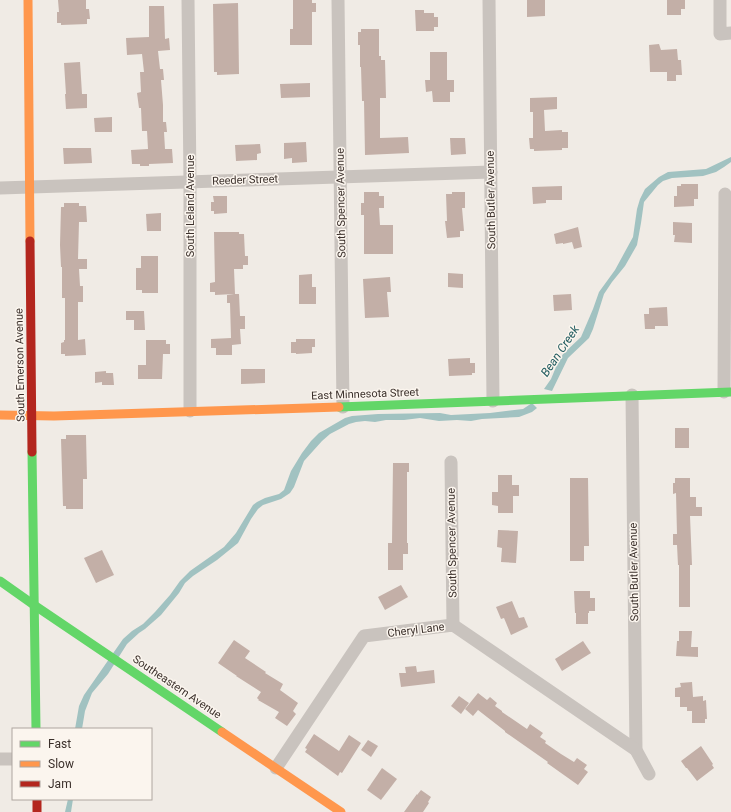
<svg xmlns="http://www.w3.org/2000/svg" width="731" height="812" font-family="Roboto,sans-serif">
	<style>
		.water { fill: #a1c2c1 }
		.building { fill: #c3afa7 }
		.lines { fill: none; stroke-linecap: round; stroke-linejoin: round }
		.street { stroke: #c9c3be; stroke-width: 13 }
		.fast { stroke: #63d668; stroke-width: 9 }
		.slow { stroke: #ff974d; stroke-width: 9 }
		.jam { stroke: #b3261e; stroke-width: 9 }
		.labels { text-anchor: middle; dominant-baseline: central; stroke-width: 3; stroke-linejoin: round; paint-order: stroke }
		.street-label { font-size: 11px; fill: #3b302b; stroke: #fbf5ee }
		.water-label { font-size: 12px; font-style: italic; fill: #1f5a5e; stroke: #fbf5ee }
	</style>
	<rect width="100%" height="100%" fill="#f0ebe5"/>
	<g class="water">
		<polygon points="731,157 731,162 724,167 716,172 703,176 672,178 663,181 658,185 644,202 641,223 637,245 625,266 612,282 604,294 593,329 589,338 568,358 552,391 544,389 551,379 556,367 563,354 581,337 593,309 599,292 615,270 633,237 637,209 640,199 645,189 659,177 668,172 706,169"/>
		<polygon points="532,403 537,408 532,412 519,417 482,419 471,421 457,420 439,421 420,418 404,420 386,420 375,422 365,421 356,422 349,424 330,434 322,441 304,461 294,487 290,493 281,499 263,505 258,509 251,519 238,543 217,560 193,576 185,583 179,593 161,615 145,629 139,633 127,644 108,674 92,693 85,711 82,729 75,729 79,706 84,695 123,639 132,631 143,624 155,612 170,595 180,581 190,571 224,547 236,533 253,505 257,502 265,498 279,494 284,490 291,471 302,453 311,441 319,433 345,418 352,416 378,414 440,413 451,415 490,413 523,409"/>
		<polygon points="68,799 73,799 71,812 65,812"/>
	</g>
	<g class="building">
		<polygon points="58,0 86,0 86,9 89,9 90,19 87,19 87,24 61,25 61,23 57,23 57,12 59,12"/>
		<polygon points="293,0 312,0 312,3 316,3 316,12 312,12 312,45 290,45 290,29 293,29"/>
		<polygon points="527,0 545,0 545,16 527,17"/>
		<polygon points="667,0 685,0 685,9 681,9 681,15 667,15"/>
		<polygon points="238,3 239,74 217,75 217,72 214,72 213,4"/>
		<polygon points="149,6 164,6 165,39 169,38 170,50 158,51 160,69 163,69 164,80 161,80 163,105 163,122 166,122 167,132 164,132 165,149 172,149 173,163 149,164 149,166 140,166 140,164 132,164 131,150 148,149 147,131 142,131 141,108 139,108 137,93 141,92 140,72 144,72 142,54 127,55 126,38 149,37"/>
		<polygon points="415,10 424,10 424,13 434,13 434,17 438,17 438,27 434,27 434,31 416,31"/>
		<polygon points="361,29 379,29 379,56 381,56 381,60 385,60 386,98 380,98 380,138 408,137 409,153 365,155 364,101 362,101 361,67 360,67 360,45 358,45 358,32 361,32"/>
		<polygon points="659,44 661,50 677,49 678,60 681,60 682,75 676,75 676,81 667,81 667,72 650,72 649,45"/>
		<polygon points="430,52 447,52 447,80 454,80 454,92 450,92 450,102 433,102 432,91 426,92 425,80 430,80"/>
		<polygon points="80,62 82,94 87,94 87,108 66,109 65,94 66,94 64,63"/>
		<polygon points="310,83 310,97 281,98 280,84"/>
		<polygon points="557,97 557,109 544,110 545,131 562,130 562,132 568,132 568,148 562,148 562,150 534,151 534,149 530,149 529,138 533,138 533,112 530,112 530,98"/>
		<polygon points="112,117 112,132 95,132 94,118"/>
		<polygon points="450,138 465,138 466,154 451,155"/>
		<polygon points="306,142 307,162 292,163 292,158 284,159 284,143"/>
		<polygon points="260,144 261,153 257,154 257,160 236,161 235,145"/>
		<polygon points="63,148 91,148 92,163 64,164"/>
		<polygon points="681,184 698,184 698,199 694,199 694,206 674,207 674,196 677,196 677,186 681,186"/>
		<polygon points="562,186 562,200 546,200 546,203 533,204 532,187"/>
		<polygon points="364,192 379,192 379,196 384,196 384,208 379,208 380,225 393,225 393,254 364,254 364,215 361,215 361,203 364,203"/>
		<polygon points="452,192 465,192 465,208 462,208 464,231 460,231 460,237 447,238 445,221 447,221 446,194 452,194"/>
		<polygon points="213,196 227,196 227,213 214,214 214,211 211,211 211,202 214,202"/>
		<polygon points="64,203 79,203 79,206 86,206 87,222 79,222 78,259 87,259 87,269 79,269 80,286 83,286 83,302 78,302 78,340 85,339 86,355 65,356 65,354 61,354 61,343 64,342 64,340 65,340 65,298 62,298 62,267 61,267 60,245 61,207 64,207"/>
		<polygon points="161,213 161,231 147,231 146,214"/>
		<polygon points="673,222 692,223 692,243 674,242 675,235 673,235"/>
		<polygon points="578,227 582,247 574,249 572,242 563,244 563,243 556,244 554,234"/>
		<polygon points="214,232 239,232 239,234 244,234 245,256 248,256 248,265 243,265 243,269 234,269 235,294 239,294 240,316 245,316 245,329 240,329 241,344 232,345 232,355 216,355 216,348 211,348 211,339 231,338 230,303 227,303 227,295 234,294 215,295 215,292 210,292 210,283 215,282"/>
		<polygon points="141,256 158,256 158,293 142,293 142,290 136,290 136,268 141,268"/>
		<polygon points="448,273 463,274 463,288 448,287"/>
		<polygon points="312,274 312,287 316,287 316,304 299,304 299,275"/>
		<polygon points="390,277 391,292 387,292 389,317 365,318 363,279"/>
		<polygon points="571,294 572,310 554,311 553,295"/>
		<polygon points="667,307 668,326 655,326 655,329 645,329 644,314 649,314 649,308"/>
		<polygon points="126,311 144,311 145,330 134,330 134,320 126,320"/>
		<polygon points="296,339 315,339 315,347 312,347 312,353 296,354 296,353 291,353 291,342 296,342"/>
		<polygon points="146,340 166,340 166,344 170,344 170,354 163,354 162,379 138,379 138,365 146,365"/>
		<polygon points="470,358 470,363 475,363 475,373 472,373 472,375 449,376 448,359"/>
		<polygon points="241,369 265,369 265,383 241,384"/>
		<polygon points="106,371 106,373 113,373 114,385 102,385 102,382 95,383 95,372"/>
		<rect x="675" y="428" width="14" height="20"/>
		<polygon points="66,435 86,435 87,479 83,479 83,509 66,509 66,506 63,506 61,439 66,439"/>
		<polygon points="393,463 409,463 409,472 407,472 407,543 408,543 408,554 403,554 403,570 388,570 388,543 392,543"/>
		<polygon points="498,475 512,475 512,485 519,485 519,496 513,496 513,513 498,513 498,506 492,505 492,492 498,492"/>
		<polygon points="570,478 588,478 589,546 584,546 584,561 570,561"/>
		<polygon points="675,478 690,478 690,497 696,497 696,507 702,507 702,516 690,516 692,565 690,565 690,607 679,607 679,565 678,565 677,545 673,545 673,534 677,534 676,493 673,494 673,483 675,483"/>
		<polygon points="498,530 518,531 516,563 501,562 502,548 497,547"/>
		<polygon points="102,550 114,575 96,583 84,558"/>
		<polygon points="401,585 408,597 385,610 378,597"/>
		<polygon points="574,591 590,591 590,598 595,598 595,611 589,611 589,613 588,613 588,624 576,624 576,613 575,613"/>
		<polygon points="512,601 519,618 524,617 528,627 511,635 504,618 501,619 496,607"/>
		<polygon points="679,631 692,631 691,647 698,647 698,657 676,656 677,641 679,641"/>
		<polygon points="234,640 250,651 245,658 266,672 265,673 283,684 280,690 298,703 293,711 296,714 287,726 275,718 279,712 258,700 259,700 257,698 261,692 236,676 237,676 218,663"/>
		<polygon points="583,641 591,653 562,671 555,659"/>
		<polygon points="416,666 417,672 434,670 435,683 401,687 399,673 406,673 405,667"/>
		<polygon points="692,682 693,697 703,696 703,701 706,700 707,719 705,719 705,723 692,723 692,711 687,711 687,707 680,707 680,697 675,697 675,688 681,687 680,683"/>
		<polygon points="478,693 487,700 490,697 497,703 495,706 502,711 502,712 527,729 530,724 543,733 540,737 546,741 545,743 561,754 574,762 577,758 587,765 584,769 588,772 578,785 547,763 548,762 505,732 505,731 478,710 473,716 465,709"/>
		<polygon points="459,696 469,703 461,714 451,706"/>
		<polygon points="314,734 339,751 349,735 361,743 342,773 340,772 338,776 305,752 307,749 305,748"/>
		<polygon points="368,740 378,746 371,757 361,750"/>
		<polygon points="701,746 713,764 712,765 714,768 697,781 687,768 686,768 681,761"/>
		<polygon points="382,768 397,779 381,800 367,790"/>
		<polygon points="421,790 431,797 428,802 429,803 423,812 404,812 417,794 417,795"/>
	</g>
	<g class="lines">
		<g class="street">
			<polyline points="188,0 190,182 190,411"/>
			<polyline points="338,0 343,407"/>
			<polyline points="489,0 493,401"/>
			<polyline points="720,0 720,34 731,33"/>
			<polyline points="0,188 491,172"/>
			<polyline points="724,392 725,194"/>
			<polyline points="632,395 636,750 649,774"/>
			<polyline points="451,462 453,625"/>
			<polyline points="0,759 13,759"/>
			<polyline points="276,768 364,636 453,625 636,750"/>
		</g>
		<g class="fast">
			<polyline points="339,407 731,392"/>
			<polyline points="32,452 36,729"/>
			<polyline points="0,581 34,605 222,732"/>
		</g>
		<g class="slow">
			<polyline points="28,0 30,241"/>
			<polyline points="0,415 54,416 339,407"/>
			<polyline points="222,732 341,812"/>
		</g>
		<g class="jam">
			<polyline points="30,241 32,452"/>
			<polyline points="37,799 37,812"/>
		</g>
	</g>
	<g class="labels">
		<g class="street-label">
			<text transform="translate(245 180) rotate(-2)">Reeder Street</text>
			<text transform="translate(491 200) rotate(-91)">South Butler Avenue</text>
			<text transform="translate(341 203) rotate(-91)">South Spencer Avenue</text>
			<text transform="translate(190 206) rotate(-90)">South Leland Avenue</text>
			<text transform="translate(20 365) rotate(-91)">South Emerson Avenue</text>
			<text transform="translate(365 394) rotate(-2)">East Minnesota Street</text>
			<text transform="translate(452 543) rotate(-91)">South Spencer Avenue</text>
			<text transform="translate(634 572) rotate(-91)">South Butler Avenue</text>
			<text transform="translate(416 630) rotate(-7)">Cheryl Lane</text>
			<text transform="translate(177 687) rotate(34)">Southeastern Avenue</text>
		</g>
		<g class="water-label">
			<text transform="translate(560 351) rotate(-56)">Bean Creek</text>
		</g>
	</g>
	<rect x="12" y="728" width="140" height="72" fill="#fbf5ee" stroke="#aea6a0"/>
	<rect x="20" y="741" width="20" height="6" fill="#63d668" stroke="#aea6a0"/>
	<text x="48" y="748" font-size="12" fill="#3b302b">Fast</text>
	<rect x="20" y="761" width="20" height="6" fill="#ff974d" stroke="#aea6a0"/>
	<text x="48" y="768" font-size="12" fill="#3b302b">Slow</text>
	<rect x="20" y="781" width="20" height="6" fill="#b3261e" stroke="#aea6a0"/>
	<text x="48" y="788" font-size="12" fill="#3b302b">Jam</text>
</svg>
